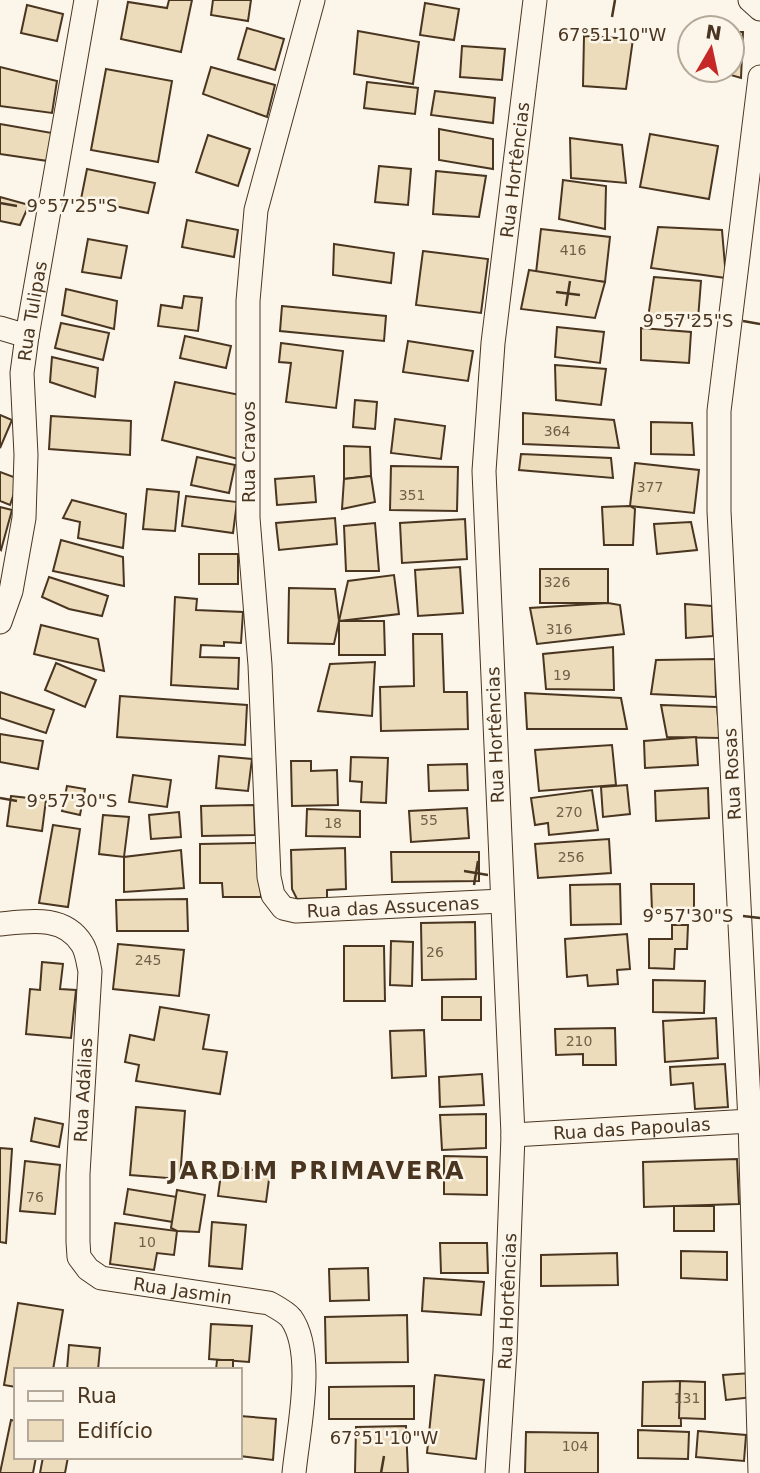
<svg xmlns="http://www.w3.org/2000/svg" width="760" height="1473" font-family="'DejaVu Sans',sans-serif">
	<style>
		.building { fill: #ecdcbc; stroke: #4a3520; stroke-width: 2 }
		.lines { fill: none; stroke-linecap: round; stroke-linejoin: round }
		.minor-casing { stroke: #4a3520; stroke-width: 25 }
		.minor { stroke: #fbf6e9; stroke-width: 23 }
		.ticks { fill: none; stroke: #4a3520; stroke-width: 2.5 }
		.labels { text-anchor: middle; dominant-baseline: central; stroke-width: 5; stroke-linejoin: round; paint-order: stroke }
		.number-label { font-size: 14px; fill: #725f47 }
		.street-label { font-size: 18px; fill: #4a3520; stroke: #fbf6e9 }
		.district-label { font-size: 24px; font-weight: bold; letter-spacing: 2px; fill: #4a3520; stroke: #fbf6e9 }
		.ticks-label { font-size: 18px; text-anchor: middle; fill: #4a3520; stroke: #fbf6e9; stroke-width: 5; stroke-linejoin: round; paint-order: stroke }
	</style>
	<rect width="100%" height="100%" fill="#fbf6e9"/>
	<g class="building">
		<polygon points="169,0 192,0 181,52 121,39 128,2 167,8"/>
		<polygon points="213,0 251,0 248,21 211,15"/>
		<polygon points="425,3 459,9 454,40 420,35"/>
		<polygon points="27,5 63,14 57,41 21,33"/>
		<polygon points="247,28 284,39 275,70 238,59"/>
		<polygon points="358,31 419,42 413,84 354,74"/>
		<polygon points="732,32 743,32 741,78 714,70 732,70"/>
		<polygon points="584,36 633,39 626,89 583,86"/>
		<polygon points="462,46 505,49 502,80 460,77"/>
		<polygon points="0,67 57,81 52,113 0,106"/>
		<polygon points="211,67 275,85 267,117 203,94"/>
		<polygon points="106,69 172,81 158,162 91,150"/>
		<polygon points="367,82 418,88 415,114 364,108"/>
		<polygon points="435,91 495,98 493,123 431,115"/>
		<polygon points="0,124 52,133 48,161 0,154"/>
		<polygon points="439,129 493,139 493,169 439,160"/>
		<polygon points="650,134 718,146 709,199 640,187"/>
		<polygon points="208,135 250,149 238,186 196,172"/>
		<polygon points="570,138 622,145 626,183 571,178"/>
		<polygon points="379,166 411,169 408,205 375,202"/>
		<polygon points="87,169 155,183 148,213 81,199"/>
		<polygon points="436,171 486,176 479,217 433,214"/>
		<polygon points="563,180 606,186 605,229 559,219"/>
		<polygon points="0,197 29,205 20,225 0,221"/>
		<polygon points="187,220 238,230 234,257 182,247"/>
		<polygon points="658,227 722,230 726,278 651,268"/>
		<polygon points="541,229 610,237 605,282 536,273"/>
		<polygon points="88,239 127,246 121,278 82,272"/>
		<polygon points="334,244 394,253 391,283 333,275"/>
		<polygon points="423,251 488,259 481,313 416,305"/>
		<polygon points="529,270 605,282 595,318 521,309"/>
		<polygon points="654,277 701,281 698,319 648,318"/>
		<polygon points="66,289 117,301 114,329 62,315"/>
		<polygon points="184,296 202,298 198,331 158,326 161,305 182,308"/>
		<polygon points="282,306 386,316 384,341 280,331"/>
		<polygon points="61,323 109,333 103,360 55,348"/>
		<polygon points="557,327 604,332 600,363 555,357"/>
		<polygon points="641,328 691,332 689,363 641,360"/>
		<polygon points="185,336 231,346 226,368 180,358"/>
		<polygon points="408,341 473,351 468,381 403,372"/>
		<polygon points="281,343 343,351 336,408 286,402 291,363 279,362"/>
		<polygon points="52,357 98,368 95,397 50,382"/>
		<polygon points="555,365 606,369 601,405 556,400"/>
		<polygon points="175,382 240,395 238,459 162,440"/>
		<polygon points="355,400 377,402 375,429 353,427"/>
		<polygon points="523,413 614,420 619,448 523,444"/>
		<polygon points="0,415 12,420 0,448"/>
		<polygon points="51,416 131,421 130,455 49,449"/>
		<polygon points="395,419 445,426 441,459 391,453"/>
		<polygon points="651,422 692,423 694,455 651,454"/>
		<polygon points="344,446 370,447 371,476 344,479"/>
		<polygon points="521,454 611,458 613,478 519,470"/>
		<polygon points="197,457 235,465 229,493 191,485"/>
		<polygon points="635,463 699,470 694,513 630,506"/>
		<polygon points="391,466 458,467 457,511 390,510"/>
		<polygon points="0,472 19,479 10,505 0,501"/>
		<polygon points="314,476 316,502 277,505 275,479"/>
		<polygon points="371,476 375,502 342,509 344,479"/>
		<polygon points="147,489 179,492 175,531 143,529"/>
		<polygon points="186,496 237,502 233,533 182,526"/>
		<polygon points="72,500 126,514 123,548 78,538 80,522 63,518"/>
		<polygon points="630,506 635,509 633,545 604,545 602,507"/>
		<polygon points="0,507 12,510 1,550 0,549"/>
		<polygon points="335,518 337,544 279,550 276,523"/>
		<polygon points="465,519 467,559 402,563 400,523"/>
		<polygon points="691,522 697,550 657,554 654,524"/>
		<polygon points="375,523 379,571 346,571 344,526"/>
		<polygon points="61,540 123,557 124,586 53,571"/>
		<rect x="199" y="554" width="39" height="30"/>
		<polygon points="460,567 463,613 418,616 415,570"/>
		<rect x="540" y="569" width="68" height="34"/>
		<polygon points="394,575 399,614 339,621 348,581"/>
		<polygon points="49,577 108,596 102,616 69,609 42,597"/>
		<polygon points="289,588 335,589 339,621 334,644 288,643"/>
		<polygon points="175,597 197,599 196,610 243,612 241,643 224,642 224,646 201,645 200,657 239,658 238,689 171,685"/>
		<polygon points="608,603 620,605 624,634 537,644 530,608"/>
		<polygon points="685,604 712,606 713,636 686,638"/>
		<polygon points="339,621 384,621 385,655 339,655"/>
		<polygon points="41,625 98,639 104,671 34,654"/>
		<polygon points="413,634 442,634 444,692 467,692 468,729 381,731 380,687 414,686"/>
		<polygon points="613,647 614,690 546,689 543,654"/>
		<polygon points="715,659 716,697 651,694 656,660"/>
		<polygon points="375,662 372,716 318,711 330,664"/>
		<polygon points="56,663 96,680 85,707 45,690"/>
		<polygon points="0,692 54,710 46,733 0,718"/>
		<polygon points="525,693 621,698 627,729 527,729"/>
		<polygon points="120,696 247,705 245,745 117,737"/>
		<polygon points="661,705 717,707 720,738 667,737"/>
		<polygon points="0,734 43,741 38,769 0,762"/>
		<polygon points="696,737 698,765 645,768 644,741"/>
		<polygon points="612,745 616,785 539,791 535,750"/>
		<polygon points="219,756 252,759 248,791 216,788"/>
		<polygon points="351,757 388,758 386,803 361,802 362,782 350,781"/>
		<polygon points="291,761 311,761 311,771 337,770 338,805 292,806"/>
		<polygon points="467,764 468,790 429,791 428,765"/>
		<polygon points="133,775 171,780 167,807 129,802"/>
		<polygon points="627,785 630,814 603,817 601,787"/>
		<polygon points="67,786 85,789 80,815 62,811"/>
		<polygon points="708,788 709,818 656,821 655,791"/>
		<polygon points="592,790 598,830 549,835 548,823 535,825 531,798"/>
		<polygon points="11,796 46,800 42,831 7,826"/>
		<polygon points="254,805 255,835 202,836 201,806"/>
		<polygon points="467,808 469,838 411,842 409,811"/>
		<polygon points="307,809 360,811 360,837 306,836"/>
		<polygon points="179,812 181,837 151,839 149,815"/>
		<polygon points="103,815 129,817 124,857 99,854"/>
		<polygon points="53,825 80,829 68,907 39,903"/>
		<polygon points="609,839 611,873 538,878 535,844"/>
		<polygon points="260,843 261,897 223,897 222,883 200,883 200,844"/>
		<polygon points="345,848 346,889 327,890 327,898 297,899 292,889 291,850"/>
		<polygon points="181,850 184,888 124,892 124,857"/>
		<polygon points="391,852 479,852 479,881 392,882"/>
		<polygon points="620,884 621,924 571,925 570,885"/>
		<polygon points="651,884 694,884 694,910 652,911"/>
		<polygon points="187,899 188,931 117,931 116,900"/>
		<polygon points="475,922 476,979 422,980 421,923"/>
		<polygon points="672,925 688,925 687,949 675,949 674,969 649,968 649,939 672,939"/>
		<polygon points="627,934 630,969 617,970 618,984 588,986 587,975 567,977 565,939"/>
		<polygon points="391,941 413,942 412,986 390,985"/>
		<polygon points="118,944 184,950 179,996 113,989"/>
		<polygon points="344,946 384,946 385,1001 344,1001"/>
		<polygon points="42,962 63,964 60,989 76,990 71,1038 26,1034 30,989 40,990"/>
		<polygon points="653,980 705,981 704,1013 653,1012"/>
		<rect x="442" y="997" width="39" height="23"/>
		<polygon points="160,1007 209,1015 203,1049 227,1052 220,1094 136,1081 139,1065 125,1062 130,1035 154,1040"/>
		<polygon points="716,1018 718,1058 665,1062 663,1021"/>
		<polygon points="615,1028 616,1065 583,1065 583,1054 556,1055 555,1029"/>
		<polygon points="424,1030 426,1076 392,1078 390,1031"/>
		<polygon points="725,1064 728,1107 695,1109 693,1083 671,1085 670,1067"/>
		<polygon points="482,1074 484,1105 440,1107 439,1077"/>
		<polygon points="136,1107 185,1111 180,1179 130,1175"/>
		<polygon points="486,1114 486,1148 442,1150 440,1115"/>
		<polygon points="35,1118 63,1124 59,1147 31,1141"/>
		<polygon points="0,1148 12,1149 6,1243 0,1242"/>
		<polygon points="444,1156 487,1157 487,1195 444,1194"/>
		<polygon points="737,1159 739,1204 644,1207 643,1162"/>
		<polygon points="25,1161 60,1165 55,1214 20,1211"/>
		<polygon points="222,1166 270,1172 266,1202 218,1196"/>
		<polygon points="128,1189 177,1197 173,1222 124,1214"/>
		<polygon points="177,1190 205,1195 199,1232 177,1231 171,1228"/>
		<rect x="674" y="1206" width="40" height="25"/>
		<polygon points="212,1222 246,1225 242,1269 209,1266"/>
		<polygon points="115,1223 177,1231 174,1255 157,1253 154,1270 110,1264"/>
		<polygon points="440,1243 487,1243 488,1273 441,1273"/>
		<polygon points="681,1251 727,1252 727,1280 681,1278"/>
		<polygon points="617,1253 618,1285 541,1286 541,1255"/>
		<polygon points="368,1268 369,1300 330,1301 329,1269"/>
		<polygon points="424,1278 484,1282 481,1315 422,1311"/>
		<polygon points="18,1303 63,1310 53,1370 16,1370 16,1387 4,1385"/>
		<polygon points="407,1315 408,1362 326,1363 325,1317"/>
		<polygon points="211,1324 252,1326 249,1362 209,1359"/>
		<polygon points="69,1345 100,1348 98,1370 67,1370"/>
		<polygon points="217,1360 233,1360 233,1370 216,1370"/>
		<polygon points="751,1373 753,1397 726,1400 723,1375"/>
		<polygon points="435,1375 484,1380 476,1459 427,1453"/>
		<polygon points="680,1381 681,1426 642,1426 643,1382"/>
		<polygon points="680,1381 705,1382 705,1419 679,1418"/>
		<polygon points="414,1386 414,1419 329,1419 329,1387"/>
		<polygon points="240,1416 276,1419 273,1460 240,1456"/>
		<polygon points="11,1420 16,1421 16,1457 36,1457 33,1473 0,1473"/>
		<polygon points="406,1426 408,1473 355,1473 356,1427"/>
		<polygon points="638,1430 689,1432 688,1459 638,1458"/>
		<polygon points="698,1431 746,1435 744,1461 696,1457"/>
		<polygon points="526,1432 598,1433 598,1473 525,1473"/>
		<polygon points="43,1457 68,1457 65,1473 40,1473"/>
	</g>
	<g class="lines">
		<g class="minor-casing">
			<g id="minor">
				<path id="s1" d="M313 0 256 210 248 301V518L260 665 269 877 273 895 283 908 296 911 502 901"/>
				<polyline points="750,0 760,9"/>
				<polyline points="0,328 27,336"/>
				<path id="s2" d="M0 622 11 591 24 518 26 455 22 373 27 336 86 0"/>
				<path id="s3" d="M0 924C30 921 64 915 82 944 87 951 88 963 90 971L78 1174V1242L79 1257 88 1269 101 1278 269 1303C276 1307 286 1312 291 1318 316 1353 298 1431 294 1473"/>
				<path id="s4" d="M513 1135 750 1121"/>
				<path id="s5" d="M497 1473 505 1351 513 1135 484 471 493 343 535 0"/>
				<polyline points="760,1473 750,1121 719,511 719,411 760,77"/>
			</g>
		</g>
		<use href="#minor" class="minor"/>
	</g>
	<path class="ticks" d="M612 17 615 0M0 203 17 206M556 292 580 295M566 306 570 281M743 321 760 324M0 798 17 801M464 871 488 875M474 885 478 861M743 916 760 918M381 1473 384 1456"/>
	<g class="labels">
		<g class="number-label">
			<text x="573" y="250">416</text>
			<text x="557" y="431">364</text>
			<text x="650" y="487">377</text>
			<text x="412" y="495">351</text>
			<text x="557" y="582">326</text>
			<text x="559" y="629">316</text>
			<text x="562" y="675">19</text>
			<text x="569" y="812">270</text>
			<text x="429" y="820">55</text>
			<text x="333" y="823">18</text>
			<text x="571" y="857">256</text>
			<text x="435" y="952">26</text>
			<text x="148" y="960">245</text>
			<text x="579" y="1041">210</text>
			<text x="35" y="1197">76</text>
			<text x="147" y="1242">10</text>
			<text x="687" y="1398">131</text>
			<text x="575" y="1446">104</text>
		</g>
		<g class="street-label">
			<text stroke="none"><textPath href="#s5" startOffset="1306">Rua Hortências</textPath></text>
			<text stroke="none"><textPath href="#s2" startOffset="315">Rua Tulipas</textPath></text>
			<text transform="translate(248 452) rotate(-90)">Rua Cravos</text>
			<text transform="translate(495 735) rotate(-92)">Rua Hortências</text>
			<text transform="translate(732 774) rotate(-93)">Rua Rosas</text>
			<text stroke="none"><textPath href="#s1" startOffset="1031">Rua das Assucenas</textPath></text>
			<text transform="translate(83 1090) rotate(-87)">Rua Adálias</text>
			<text stroke="none"><textPath href="#s4" startOffset="119">Rua das Papoulas</textPath></text>
			<text stroke="none"><textPath href="#s3" startOffset="518">Rua Jasmin</textPath></text>
			<text stroke="none"><textPath href="#s5" startOffset="172">Rua Hortências</textPath></text>
		</g>
		<g class="district-label">
			<text x="317" y="1171">JARDIM PRIMAVERA</text>
		</g>
	</g>
	<g class="ticks-label">
		<text x="612" y="41">67°51'10"W</text>
		<text x="72" y="212">9°57'25"S</text>
		<text x="688" y="327">9°57'25"S</text>
		<text x="72" y="807">9°57'30"S</text>
		<text x="688" y="922">9°57'30"S</text>
		<text x="384" y="1444">67°51'10"W</text>
	</g>
	<rect x="14" y="1368" width="228" height="91" fill="#fbf6e9" stroke="#b4a999" stroke-width="2"/>
	<rect x="28" y="1391" width="35" height="10" fill="#fbf6e9" stroke="#b4a999" stroke-width="2"/>
	<text x="77" y="1403" font-size="21" fill="#4a3520">Rua</text>
	<rect x="28" y="1420" width="35" height="21" fill="#ecdcbc" stroke="#b4a999" stroke-width="2"/>
	<text x="77" y="1438" font-size="21" fill="#4a3520">Edifício</text>
	<g transform="translate(711 49) rotate(9)"><circle r="33" fill="#fbf6e9" stroke="#b4a999" stroke-width="2"/>
	<path d="M0-5L12 26L0 18L-12 26Z" fill="#c62828"/>
	<text y="-10" font-size="19" font-weight="bold" text-anchor="middle" fill="#4a3520">N</text>
	</g>
</svg>
